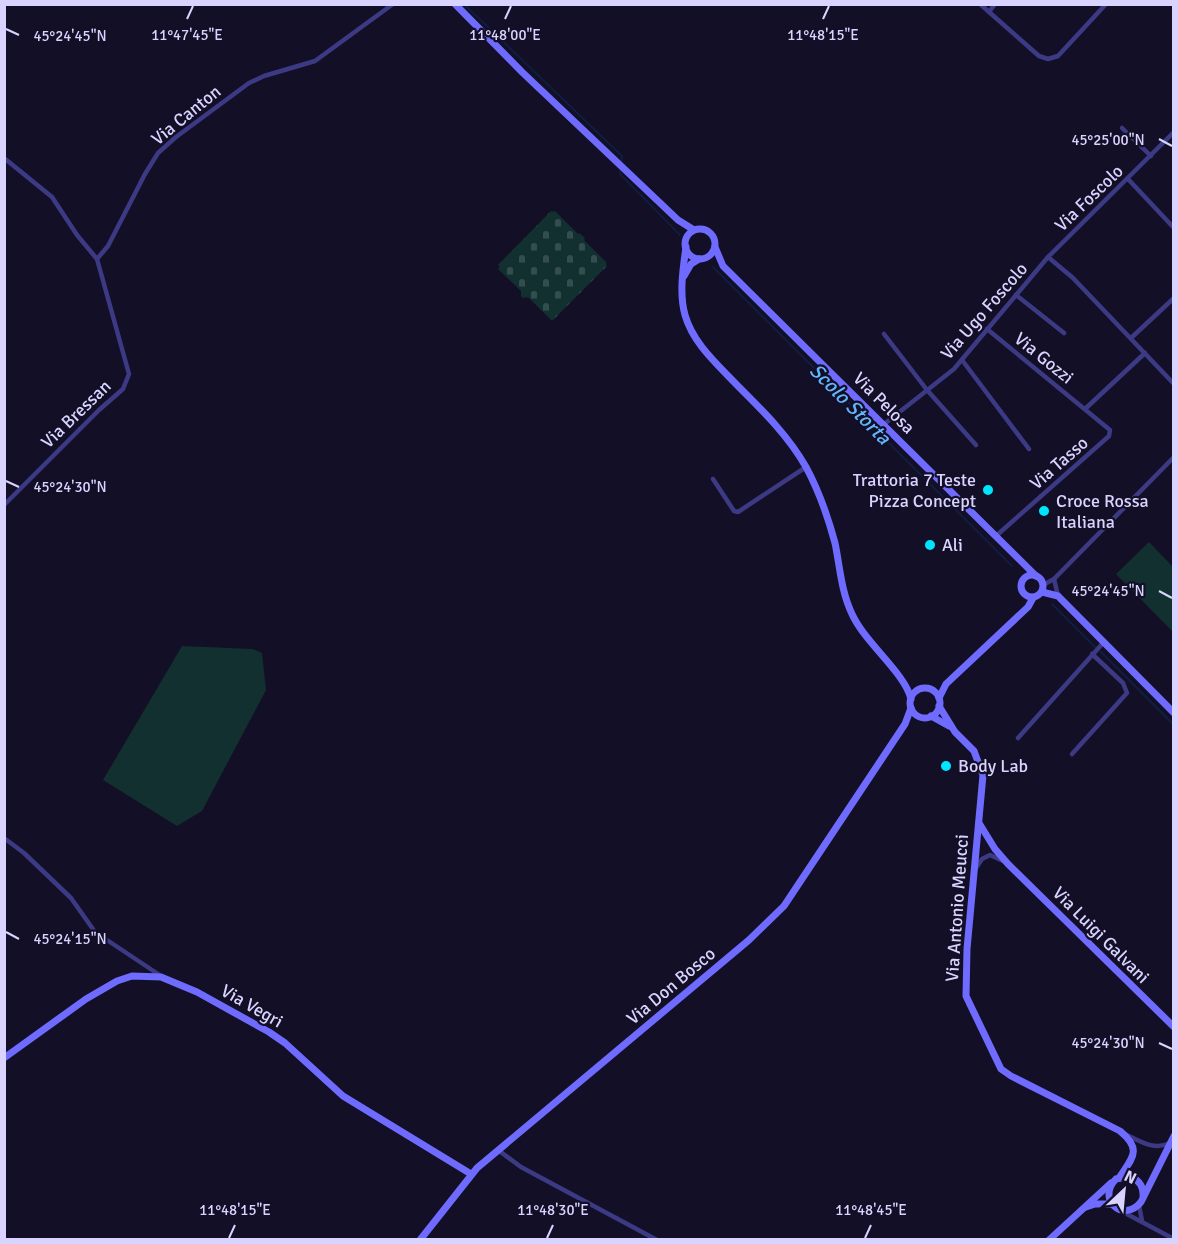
<svg xmlns="http://www.w3.org/2000/svg" width="1178" height="1244" font-family="Signika,sans-serif">
	<style>
		.grass { fill: #12302f }
		.cemetery { fill: url(#cemetery-stones) }
		.lines { fill: none; stroke-linecap: round; stroke-linejoin: round }
		.stream { stroke: #0c2248; stroke-width: 1.5 }
		.street { stroke: #3d3a85; stroke-width: 4.5 }
		.secondary { stroke: #6f6bff; stroke-width: 7 }
		.ticks { fill: none; stroke: #d9d4ff; stroke-width: 2 }
		.poi-dot { fill: #00e5ff; stroke: #130f26; stroke-width: 2 }
		.labels { text-anchor: middle; dominant-baseline: central; stroke-width: 4.5; stroke-linejoin: round; paint-order: stroke }
		.street-label { font-size: 18px; fill: #d9d4ff; stroke: #130f26 }
		.poi-label { font-size: 18px; fill: #d9d4ff; stroke: #130f26; text-anchor: start }
		.water-label { font-size: 20px; font-style: italic; fill: #62b6ff; stroke: #130f26 }
		.ticks-label { font-size: 15px; text-anchor: middle; fill: #d9d4ff; stroke: #130f26; stroke-width: 4.5; stroke-linejoin: round; paint-order: stroke }
	</style>
	<defs>
		<pattern id="cemetery-stones" width="16" height="16" patternUnits="userSpaceOnUse" patternTransform="scale(1.5)"><rect width="16" height="16" fill="#12302f"/><path d="M2 7V4a2 2 0 0 1 4 0v3zM10 15v-3a2 2 0 0 1 4 0v3z" fill="#344d4e"/></pattern>
	</defs>
	<rect width="100%" height="100%" fill="#130f26"/>
	<g class="grass">
		<polygon points="1149,542 1173,567 1173,632 1116,574"/>
		<polygon points="182,646 253,649 262,653 266,690 202,811 177,826 103,780"/>
	</g>
	<polygon class="cemetery" points="551,211 553,212 555,211 578,234 579,233 585,238 584,240 607,263 606,264 607,266 552,321 528,297 523,298 521,296 521,291 498,269 500,267 498,265"/>
	<g class="lines">
		<g class="stream">
			<polyline points="464,4 622,156 621,163"/>
			<polyline points="620,171 620,174 680,235"/>
			<polyline points="713,267 1012,566"/>
			<polyline points="1052,604 1096,648"/>
			<polyline points="1100,651 1174,725"/>
			<polyline points="4,1237 7,1240"/>
		</g>
		<g class="street">
			<polyline points="980,4 1039,56 1048,59 1058,56 1106,4"/>
			<polyline points="989,12 995,4"/>
			<polyline points="1122,128 1151,156"/>
			<polyline points="4,158 52,197 77,235 97,259 129,374 123,389 99,410 4,505"/>
			<polyline points="1128,179 1174,228"/>
			<polyline points="1048,257 1073,278 1174,384"/>
			<polyline points="97,259 108,246 145,174 158,153 176,137 249,83 264,76 315,61 393,4"/>
			<polyline points="1016,295 1064,333"/>
			<polyline points="987,329 1110,430 1109,436 996,536"/>
			<polyline points="884,334 927,390 976,445"/>
			<polyline points="1131,338 1174,298"/>
			<polyline points="962,360 1029,449"/>
			<polyline points="1085,409 1145,353"/>
			<polyline points="883,425 954,369 1048,257 1174,132"/>
			<polyline points="713,479 734,511 738,512 806,467"/>
			<polyline points="1054,579 1058,596"/>
			<polyline points="1043,585 1054,579 1174,457"/>
			<polyline points="1018,738 1103,643"/>
			<polyline points="1072,754 1127,693 1123,683 1092,654"/>
			<polyline points="4,838 24,853 71,898 95,932 161,976"/>
			<polyline points="976,868 982,859 990,855 1003,861"/>
			<path d="M1125 1134C1140 1141 1154 1151 1170 1143"/>
			<polyline points="498,1150 521,1167 657,1240"/>
			<polyline points="1139,1205 1142,1221"/>
			<polyline points="1123,1212 1174,1239"/>
		</g>
		<g class="secondary">
			<polyline points="455,4 522,72 678,220 694,230"/>
			<circle cx="700" cy="244" r="15"/>
			<path d="M686 247C683 268 679 294 685 315 693 343 716 363 736 384 761 409 788 435 806 467 819 491 828 517 835 543 840 567 841 591 852 614 865 643 905 673 911 699"/>
			<polyline points="715,247 723,266 1036,576"/>
			<polyline points="684,276 691,264 699,259"/>
			<circle cx="1032" cy="586" r="11"/>
			<polyline points="1042,592 1058,596 1174,713"/>
			<circle cx="925" cy="703" r="15"/>
			<polyline points="939,698 946,684 1028,607 1033,598"/>
			<path d="M939 706 955 732 974 751 983 775 967 949 966 996 1001 1069 1011 1076 1120 1131C1143 1150 1132 1158 1119 1178"/>
			<polyline points="931,716 949,726"/>
			<polyline points="979,823 995,849 1008,864 1174,1027"/>
			<polyline points="4,1058 86,999 117,981 132,976 161,977 197,992 269,1032 285,1043 343,1096 471,1174"/>
			<path d="M1143 1198C1144 1187 1140 1181 1130 1176L1116 1179C1096 1199 1123 1224 1141 1202L1174 1136"/>
			<polyline points="1086,1207 1095,1204 1112,1204"/>
			<polyline points="420,1240 477,1168 749,940 784,906 905,724 911,708"/>
			<polyline points="1049,1240 1111,1183"/>
		</g>
	</g>
	<path class="ticks" d="M187 19 193 6M505 19 511 6M823 19 829 6M6 29 19 35M1159 139 1172 146M6 481 19 487M1159 591 1172 598M6 932 19 939M1159 1043 1172 1049M229 1238 235 1225M547 1238 553 1225M865 1238 871 1225"/>
	<g class="poi-dot">
		<circle cx="988" cy="490" r="6"/>
		<circle cx="1044" cy="511" r="6"/>
		<circle cx="930" cy="545" r="6"/>
		<circle cx="946" cy="766" r="6"/>
	</g>
	<g class="labels">
		<g class="street-label">
			<text transform="translate(186 115) rotate(-39)">Via Canton</text>
			<text transform="translate(1089 198) rotate(-44)">Via Foscolo</text>
			<text transform="translate(984 311) rotate(-49)">Via Ugo Foscolo</text>
			<text transform="translate(1044 358) rotate(39)">Via Gozzi</text>
			<text transform="translate(884 403) rotate(45)">Via Pelosa</text>
			<text transform="translate(76 414) rotate(-44)">Via Bressan</text>
			<text transform="translate(1059 463) rotate(-41)">Via Tasso</text>
			<text transform="translate(957 908) rotate(-86)">Via Antonio Meucci</text>
			<text transform="translate(1101 935) rotate(45)">Via Luigi Galvani</text>
			<text transform="translate(671 986) rotate(-40)">Via Don Bosco</text>
			<text transform="translate(252 1006) rotate(30)">Via Vegri</text>
		</g>
		<g class="poi-label">
			<text x="976" y="480" text-anchor="end">Trattoria 7 Teste<tspan x="976" dy="21">Pizza Concept</tspan></text>
			<text x="1056" y="501">Croce Rossa<tspan x="1056" dy="21">Italiana</tspan></text>
			<text x="942" y="545">Ali</text>
			<text x="958" y="766">Body Lab</text>
		</g>
		<g class="water-label">
			<text transform="translate(850 404) rotate(45)">Scolo Storta</text>
		</g>
	</g>
	<g class="ticks-label">
		<text x="187" y="40">11°47'45"E</text>
		<text x="505" y="40">11°48'00"E</text>
		<text x="823" y="40">11°48'15"E</text>
		<text x="70" y="41">45°24'45"N</text>
		<text x="1108" y="145">45°25'00"N</text>
		<text x="70" y="492">45°24'30"N</text>
		<text x="1108" y="596">45°24'45"N</text>
		<text x="70" y="944">45°24'15"N</text>
		<text x="1108" y="1048">45°24'30"N</text>
		<text x="235" y="1215">11°48'15"E</text>
		<text x="553" y="1215">11°48'30"E</text>
		<text x="871" y="1215">11°48'45"E</text>
	</g>
	<rect width="1178" height="1244" fill="none" stroke="#d9d4ff" stroke-width="12"/>
	<g transform="translate(1124 1190) rotate(26)" stroke="#130f26" stroke-width="4.5" paint-order="stroke">
	<path d="M0-4.5L10 22L0 15L-10 22Z" fill="#d9d4ff"/>
	<text y="-9" font-size="16" font-weight="bold" text-anchor="middle" fill="#d9d4ff">N</text>
	</g>
</svg>
